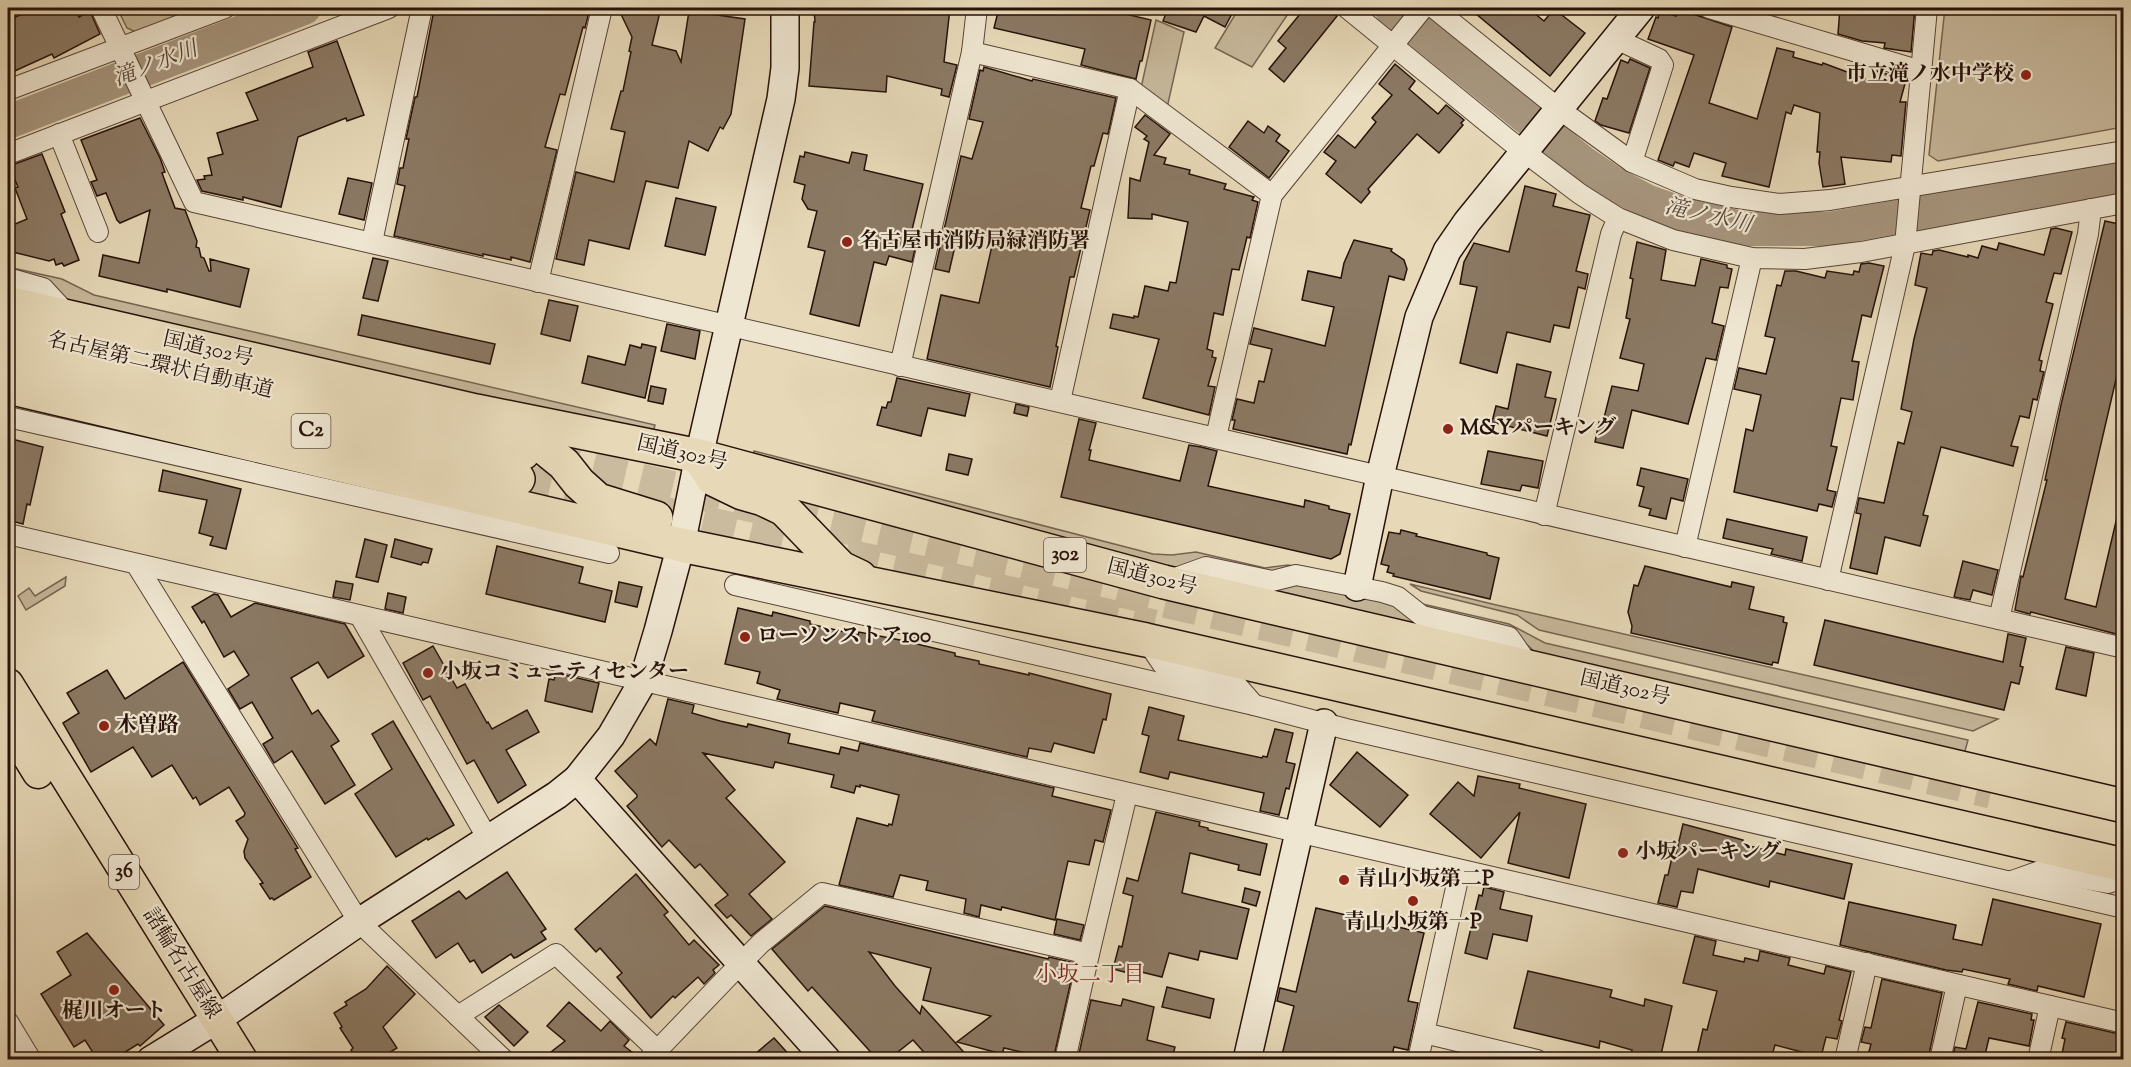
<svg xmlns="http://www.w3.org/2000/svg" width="2131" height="1067" font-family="'Sorts Mill Goudy','Noto Serif JP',serif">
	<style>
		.green { fill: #c6b79a; stroke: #766452; stroke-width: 1.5 }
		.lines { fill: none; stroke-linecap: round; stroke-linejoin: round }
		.river { stroke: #a6957d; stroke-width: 34 }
		.building { fill: #8b7964; stroke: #27120a; stroke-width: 1.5 }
		.highway-tunnel { stroke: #cabb9e; stroke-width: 33; stroke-dasharray: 33 16; stroke-linecap: butt }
		.street-casing { stroke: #574436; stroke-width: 22 }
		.secondary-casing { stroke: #27120a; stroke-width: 30 }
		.primary-casing { stroke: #27120a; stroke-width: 33 }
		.highway-casing { stroke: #27120a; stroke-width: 36 }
		.street { stroke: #efe6d1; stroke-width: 20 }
		.secondary { stroke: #efe6d1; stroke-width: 27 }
		.primary { stroke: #e7d9b8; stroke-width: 30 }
		.highway { stroke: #e7d9b8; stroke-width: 33 }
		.poi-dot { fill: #8f2418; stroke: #efe6d1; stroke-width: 2 }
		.labels { text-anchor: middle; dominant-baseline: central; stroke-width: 4.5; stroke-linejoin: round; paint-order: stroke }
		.shield { fill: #efe6d1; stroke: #635246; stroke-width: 1.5 }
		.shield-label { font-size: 20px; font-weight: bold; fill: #27120a }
		.poi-label { font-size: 21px; font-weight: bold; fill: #27120a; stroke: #efe6d1; text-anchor: start }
		.street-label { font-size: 21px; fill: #27120a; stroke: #efe6d1 }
		.water-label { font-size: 22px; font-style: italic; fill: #5a4638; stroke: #efe6d1 }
		.neighbourhood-label { font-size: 22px; fill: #7a1f14; stroke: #efe6d1 }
	</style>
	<rect width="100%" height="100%" fill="#e7d9b8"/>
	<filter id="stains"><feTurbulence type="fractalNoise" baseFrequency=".00333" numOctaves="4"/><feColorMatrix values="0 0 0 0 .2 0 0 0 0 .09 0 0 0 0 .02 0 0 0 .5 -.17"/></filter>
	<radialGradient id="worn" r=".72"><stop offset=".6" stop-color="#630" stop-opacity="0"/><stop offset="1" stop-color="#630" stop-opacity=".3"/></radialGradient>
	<g class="green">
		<polygon points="117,8 208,8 140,34 127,28"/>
		<polygon points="1239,8 1292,8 1252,67 1215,48"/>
		<polygon points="1945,8 2123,8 2123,127 1938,161 1929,155"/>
		<polygon points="1156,20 1184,32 1167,108 1141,88"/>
		<polygon points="8,267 62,279 94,295 655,425 652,436 70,303 8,269"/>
		<polygon points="754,451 1153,554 1172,555 1196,552 1265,568 1288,565 1304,568 1286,571 1170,570 752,460"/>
		<polygon points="1207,575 1289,580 1396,602 1500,646"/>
		<polygon points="66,577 65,586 26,610 18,596 29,588 35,596"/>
		<polygon points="1410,584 1492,604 1998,719 1973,731 1539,630 1517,615 1421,591"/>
		<polygon points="1414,602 1509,624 1545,643 1968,740 1963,758 1541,658 1518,636 1426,612"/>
	</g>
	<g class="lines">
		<g class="river">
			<polyline points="1391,8 1582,162 1613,183 1646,201 1685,215 1746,229 1829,229 2124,177"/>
			<polyline points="8,122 304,8"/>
		</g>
	</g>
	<g class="building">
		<polygon points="37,8 66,8 68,13 76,10 79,17 90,11 100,34 54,58 52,54 8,74 8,20"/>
		<polygon points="446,8 590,8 585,28 583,27 565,95 560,94 545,147 557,150 530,262 511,257 511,260 483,254 483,256 394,236 405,186 397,184 400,168 403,168 409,139 406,139 415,97 417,97 434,10 448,13"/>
		<polygon points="618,8 655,8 659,16 652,45 676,51 681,62 689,11 745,19 731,114 723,129 720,127 708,151 689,141 678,188 646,181 629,249 589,240 584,265 556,259 576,172 614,182 625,132 611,129 621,91 623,91 631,52 629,51 632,37"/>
		<polygon points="814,8 950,8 944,62 957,65 949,97 941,95 942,89 887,76 886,92 809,86 814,22 815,22"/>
		<polygon points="999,8 1070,8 1097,14 1099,8 1112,8 1122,10 1121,13 1151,20 1142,61 1140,61 1136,79 1081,65 1085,49 994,28"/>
		<polygon points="1168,8 1235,8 1225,27 1204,16 1196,32 1163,21"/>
		<polygon points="1305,8 1327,8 1337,16 1284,82 1269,69 1286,48 1278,41"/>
		<polygon points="1469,8 1528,8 1544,21 1554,9 1585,33 1550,76"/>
		<polygon points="1840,8 1915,8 1911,52 1884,48 1885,43 1862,41 1838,34"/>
		<polygon points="1678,9 1732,27 1709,103 1757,119 1777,48 1794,52 1793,57 1822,65 1823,63 1874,82 1877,71 1906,80 1900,102 1906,102 1901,156 1892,155 1891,162 1841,157 1845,184 1823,187 1819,163 1820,152 1817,152 1820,113 1794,105 1791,114 1786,112 1769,187 1722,176 1726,163 1694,153 1689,167 1675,162 1673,166 1658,160 1694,55 1648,39 1656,17 1658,18 1660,11 1676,16"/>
		<polygon points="337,41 364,115 347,121 346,118 298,137 281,207 243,197 243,200 202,191 197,180 205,179 204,176 212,175 208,158 223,154 217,133 258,120 246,93 313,67 308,52"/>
		<polygon points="1630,59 1650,68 1629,133 1601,125 1595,121 1603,98 1607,99 1621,60 1628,63"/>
		<polygon points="1395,64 1415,81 1409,89 1438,114 1446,105 1464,120 1461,123 1463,125 1439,153 1417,134 1368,189 1370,192 1361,203 1326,174 1336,161 1324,152 1338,135 1355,148 1376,122 1372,118 1392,95 1379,84"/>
		<polygon points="984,67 1032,81 1033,79 1116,98 1108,134 1103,133 1094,166 1091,166 1081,208 1090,210 1074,277 1070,277 1056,346 1058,347 1050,387 927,359 941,295 979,303 994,237 959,229 949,272 935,269 961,156 972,159 983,122 969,119 980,70 983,71"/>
		<polygon points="1145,115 1170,134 1154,155 1166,158 1164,164 1190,170 1189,174 1226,184 1224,189 1254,197 1252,200 1258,202 1250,238 1247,237 1239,270 1232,269 1223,315 1214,313 1207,349 1213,351 1212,357 1216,358 1208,386 1215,387 1209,415 1143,398 1159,339 1110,328 1113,314 1134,318 1134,316 1138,317 1145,286 1168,291 1170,282 1176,283 1188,222 1152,214 1152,219 1128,218 1130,178 1140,181 1149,142 1144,139 1147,136 1135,127"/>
		<polygon points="140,118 160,158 165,172 162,173 175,208 185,210 197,241 196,247 199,248 201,257 204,258 209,271 211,271 210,259 249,269 240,307 167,289 167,292 99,276 103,255 139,263 150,210 120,223 117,220 106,193 97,196 91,182 97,180 81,140"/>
		<polygon points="1248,121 1264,133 1268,126 1280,135 1276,141 1289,151 1269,178 1229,147"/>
		<polygon points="805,152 849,163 852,152 867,155 864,170 923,184 911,234 918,236 912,262 889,256 886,265 874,262 859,326 810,314 825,251 808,247 817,211 808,209 802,199 805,185 794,182 800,156 804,157"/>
		<polygon points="42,154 65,212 61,214 79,260 64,266 62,263 56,265 54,259 49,261 13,252 8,240 8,227 27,219 15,188 18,187 9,166"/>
		<polygon points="348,178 372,183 364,220 339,214"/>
		<polygon points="1525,186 1556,194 1553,206 1590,215 1576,271 1588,274 1585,289 1578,287 1569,328 1554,325 1550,342 1507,332 1497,373 1460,363 1477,287 1460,284 1464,262 1474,243 1509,252"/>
		<polygon points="676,198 716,207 705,255 665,246"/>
		<polygon points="2105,221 2124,225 2124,335 2120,349 2123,349 2065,599 2096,607 2117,517 2124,518 2124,584 2117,612 2124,613 2124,636 2031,612 2030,614 2015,610 2021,576 2023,577 2047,480 2045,480 2061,405"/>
		<polygon points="2056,228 2072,232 2061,274 2054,273 2046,302 2053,304 2039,360 2042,361 2040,371 2044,372 2037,400 2033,399 2029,418 2020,416 2011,446 2018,447 2013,466 1941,447 1923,515 1928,516 1920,546 1885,537 1877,574 1850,568 1861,514 1856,513 1859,498 1884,503 1898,442 1904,444 1912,412 1901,409 1914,339 1927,288 1915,285 1921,253 1932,255 1933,251 1939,250 1968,257 1968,255 1978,258 1982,246 1997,250 1999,243 2044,255 2051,229"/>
		<polygon points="1354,240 1392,249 1391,251 1404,260 1407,269 1404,280 1389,276 1351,445 1349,444 1347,454 1233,429 1235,420 1232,420 1237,399 1254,403 1259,381 1264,382 1271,353 1272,349 1250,344 1254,328 1325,346 1334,307 1302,300 1308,271 1341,278 1344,263"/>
		<polygon points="1637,242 1666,250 1661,280 1695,286 1701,259 1727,265 1727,268 1732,269 1728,288 1720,287 1712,323 1724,326 1716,360 1706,358 1688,424 1632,410 1623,448 1595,442 1599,422 1603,422 1612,386 1638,391 1644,364 1620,358 1630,319 1626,318 1633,279 1630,278"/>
		<polygon points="373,258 388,261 378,301 363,298"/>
		<polygon points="1869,263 1884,266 1871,317 1862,315 1852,361 1859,362 1853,400 1841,398 1831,446 1837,447 1827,490 1836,492 1832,507 1819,504 1817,511 1734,492 1746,429 1753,431 1761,395 1734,389 1738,372 1739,368 1766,374 1775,338 1765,336 1777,285 1781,286 1785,271 1796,271 1825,278 1827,271 1853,275 1854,271 1859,272 1861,264"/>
		<polygon points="549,300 578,306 570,341 541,334"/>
		<polygon points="362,315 495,344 490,364 358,335"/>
		<polygon points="667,324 700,331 695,359 661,351"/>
		<polygon points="642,344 656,347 645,398 582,383 588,356 625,365 630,345 641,348"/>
		<polygon points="1517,364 1551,372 1545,397 1556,399 1547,436 1492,422 1496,406 1508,409"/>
		<polygon points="897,378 970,394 965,416 928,408 921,436 877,425 882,407 886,408 888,402 891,402"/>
		<polygon points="651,386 666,389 663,404 648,401"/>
		<polygon points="1016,404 1029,407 1027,416 1014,413"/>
		<polygon points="1079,419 1096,423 1089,450 1091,450 1089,460 1180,481 1189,445 1201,447 1217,451 1208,486 1304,507 1305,500 1329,506 1329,509 1350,514 1340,554 1331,559 1061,497"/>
		<polygon points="8,438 43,447 30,505 27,504 23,524 8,520 8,486 12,469 8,467"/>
		<polygon points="1488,451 1543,461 1538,488 1522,485 1520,491 1481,484"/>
		<polygon points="949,454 972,459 968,475 946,470"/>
		<polygon points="1641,468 1688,479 1683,501 1671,498 1666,519 1649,515 1651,509 1639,506 1644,487 1637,485"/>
		<polygon points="163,470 241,489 226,549 210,545 213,537 199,533 207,500 159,491"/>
		<polygon points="1727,519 1807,537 1802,561 1771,554 1773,549 1723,538"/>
		<polygon points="1401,530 1417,534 1416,536 1487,553 1487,555 1499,558 1490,599 1393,576 1394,574 1387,572 1389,566 1381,564 1389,532 1400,534"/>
		<polygon points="365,539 387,545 378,582 356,577"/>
		<polygon points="395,539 432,549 428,563 423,562 421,565 391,557"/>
		<polygon points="497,546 583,567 579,583 612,591 605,622 486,594"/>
		<polygon points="1963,561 1998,570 1992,595 1973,590 1970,600 1954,597"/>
		<polygon points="1645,566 1731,587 1732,582 1754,587 1749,609 1784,617 1783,622 1787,623 1778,663 1773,662 1772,665 1631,633 1632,626 1628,612 1634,585 1638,586"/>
		<polygon points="336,581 353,584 350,600 333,597"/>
		<polygon points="619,582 642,587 637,607 615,602"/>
		<polygon points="388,593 406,597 403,613 385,609"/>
		<polygon points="214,594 218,595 231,617 255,603 345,624 364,656 328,678 318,662 291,678 312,714 318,710 339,741 331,746 355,785 325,804 292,751 274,763 263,744 273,738 252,702 240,709 228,689 249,675 234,651 224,657 204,621 202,623 192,607"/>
		<polygon points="738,608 772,616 773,612 810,621 810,624 858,635 859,632 900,640 955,653 955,656 979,661 979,664 1029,675 1029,673 1111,694 1106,720 1103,719 1094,753 1054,743 1051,752 1029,748 1027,757 872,721 875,711 840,703 838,713 777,699 780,690 757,683 760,672 725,664"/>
		<polygon points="1825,620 2003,662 2008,634 2026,638 2020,666 2023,667 2019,684 2011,682 2004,710 1814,665"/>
		<polygon points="433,646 457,688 465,684 487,723 488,722 492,729 527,710 539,732 506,750 526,785 498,803 474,760 467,764 430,696 423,700 403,663"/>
		<polygon points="2066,647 2094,653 2086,696 2056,689"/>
		<polygon points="183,662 298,848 295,849 311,877 274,900 272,898 270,899 260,884 263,883 245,858 244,851 248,839 236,821 244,816 245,813 229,787 200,805 196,797 193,799 172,765 152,777 133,747 91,772 63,723 79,713 67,693 107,670 125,699"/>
		<polygon points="556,673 599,683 592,712 545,701 549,679 554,680"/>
		<polygon points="668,699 694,705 692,713 720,721 747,727 748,724 790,734 788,743 839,754 841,747 858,751 860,743 1054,788 1052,796 1111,810 1103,842 1095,840 1089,865 1068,861 1055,920 1002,907 1001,910 981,905 979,917 964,913 966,899 926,890 928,881 900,875 893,897 839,885 857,818 888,826 889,824 892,825 899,795 860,785 860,787 856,786 854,793 831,787 834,775 775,762 773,768 703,753 735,790 726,798 785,862 749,894 772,919 751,936 731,915 727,918 715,905 728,895 700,864 695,868 669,840 662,847 627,806 637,797 637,795 615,771 650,739 656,745"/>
		<polygon points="1149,707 1184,716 1178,740 1262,758 1263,756 1267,757 1275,729 1293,733 1286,762 1295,764 1289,789 1286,788 1279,815 1260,811 1264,793 1170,772 1168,779 1140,772 1149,736 1142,734"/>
		<polygon points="393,721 454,825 428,840 427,838 396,857 355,794 392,769 372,734"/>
		<polygon points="1357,752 1408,795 1380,827 1330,785"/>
		<polygon points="1478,776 1520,784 1519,788 1586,804 1569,878 1508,863 1520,812 1481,858 1430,814 1458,782 1474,796"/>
		<polygon points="1156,812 1200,822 1199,826 1208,828 1208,830 1267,844 1260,875 1238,870 1239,865 1190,853 1182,893 1249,909 1237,959 1200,951 1198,960 1169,953 1162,977 1133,970 1132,974 1113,969 1119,946 1122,947 1133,896 1123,893 1127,878 1138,881"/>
		<polygon points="1683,824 1743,840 1742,844 1785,855 1786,849 1852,864 1844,899 1770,881 1769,887 1698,869 1693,893 1681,891 1677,907 1658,903 1665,875 1668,875 1673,853 1676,854"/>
		<polygon points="507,872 546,929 541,932 546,939 517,957 514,958 511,954 482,973 474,960 470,962 458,943 436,958 412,921 459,891 466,899"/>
		<polygon points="636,874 668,912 664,915 689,945 694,940 719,965 713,970 715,973 704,984 698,977 675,998 673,996 651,1018 617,977 622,973 600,948 596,952 575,929"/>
		<polygon points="1484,887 1504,892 1500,909 1532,916 1527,941 1493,934 1487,959 1465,953 1479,895 1482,896"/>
		<polygon points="1245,888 1260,892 1256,906 1242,902"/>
		<polygon points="1993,899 2101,924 2084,997 2038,986 2037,991 2008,984 2010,979 1963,969 1962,972 1946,970 1840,945 1849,902 1956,925 1953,939 1982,945"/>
		<polygon points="825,906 1048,959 1049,957 1075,963 1054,1056 1044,1054 1043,1057 1004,1048 1002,1054 957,1042 991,1016 923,1000 931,968 869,952 895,986 920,1014 922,1006 970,1059 930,1059 913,1040 889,1059 877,1059 812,987 808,991 772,949"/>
		<polygon points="1316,908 1424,933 1408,1001 1418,1003 1408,1050 1394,1047 1391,1059 1281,1059 1294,1006 1277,1001 1280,988 1296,992"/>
		<polygon points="1057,919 1084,925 1080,940 1054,934"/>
		<polygon points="87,933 164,1025 140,1046 138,1044 114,1059 97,1059 85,1040 74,1047 41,994 71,975 57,952"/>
		<polygon points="1695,936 1716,941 1713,955 1744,962 1745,958 1758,961 1760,951 1790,958 1788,965 1824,974 1826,966 1851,972 1839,1020 1842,1021 1837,1039 1826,1037 1821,1057 1775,1045 1771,1059 1696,1059 1703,1029 1707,1030 1717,991 1683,983"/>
		<polygon points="387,966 415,994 383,1027 397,1048 379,1059 357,1059 351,1050 353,1048 340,1028 342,1027 334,1013 347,1005 345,1002 366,989"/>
		<polygon points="1528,971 1612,990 1610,997 1644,1006 1645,999 1672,1006 1660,1059 1630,1059 1632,1050 1600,1041 1599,1048 1514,1028"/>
		<polygon points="1882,979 1942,993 1928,1059 1867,1059 1871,1044 1861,1042 1865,1027 1871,1028"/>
		<polygon points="1167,987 1214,999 1210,1018 1162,1007"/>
		<polygon points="1123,999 1154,1007 1147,1040 1175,1047 1172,1059 1078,1058 1091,1000 1121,1006"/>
		<polygon points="569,1002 601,1031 610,1021 629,1040 624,1046 637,1056 636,1059 542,1059 565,1041 547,1026"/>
		<polygon points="1978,1002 2032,1014 2031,1020 2034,1020 2029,1046 1989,1038 1984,1059 1952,1059 1955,1047 1966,1049"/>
		<polygon points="499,1005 528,1032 514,1046 485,1017"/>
		<polygon points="2066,1022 2124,1035 2124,1059 2061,1059 2065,1039 2062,1038"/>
		<polygon points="774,1038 793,1059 749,1059"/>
	</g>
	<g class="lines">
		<g class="highway-tunnel">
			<polyline points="545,458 1991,792"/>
			<polyline points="518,479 607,500"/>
			<polyline points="655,511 1154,626"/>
		</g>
		<g class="street-casing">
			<g id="street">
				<polyline points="101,8 194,202 2124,648"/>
				<polyline points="1347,8 1510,141 1580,194 1618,218 1673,240 1752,258 1805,259 1861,252 2124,203"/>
				<polyline points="1434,8 1559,109 1632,162 1695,189 1731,197 1780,204 1830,200 2124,151"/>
				<polyline points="1709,8 1921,71"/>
				<polyline points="1616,39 1659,59 1663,65 1632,162"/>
				<polyline points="972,52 1130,89 1272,195"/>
				<polyline points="8,90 225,8"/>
				<polyline points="59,134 98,232"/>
				<polyline points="8,154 389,8"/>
				<polyline points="372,242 422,8"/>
				<polyline points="8,278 43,288 67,314"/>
				<polyline points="538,282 602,8"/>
				<polyline points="900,366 972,52 977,8"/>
				<polyline points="1060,401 1130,89"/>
				<polyline points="8,417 609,553"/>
				<polyline points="1216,437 1272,195 1423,8"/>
				<polyline points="1544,515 1611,234 1618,218"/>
				<polyline points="8,534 2124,1023"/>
				<polyline points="1685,547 1752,258"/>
				<polyline points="136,564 359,922 504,1060"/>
				<polyline points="1170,580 1206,567 1272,581 1296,575 1382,592 1398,597 1422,616 1509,637 1530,667"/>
				<polyline points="1828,580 1905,245 1927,8"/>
				<polyline points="735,585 1254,705 1346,729 2124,908"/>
				<polyline points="360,616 488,839"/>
				<polyline points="1999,619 2088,234 2091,209"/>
				<polyline points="1146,640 1163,665 1234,682 1254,705"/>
				<polyline points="2012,881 2040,871 2108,883 2124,878"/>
				<polyline points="458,1016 556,954 657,1050"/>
				<polyline points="8,1022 31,1060"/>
				<polyline points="1424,1033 1537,1060"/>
				<polyline points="648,1060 741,963 761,943 822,893 1089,954 1127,794"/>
				<polyline points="1065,1060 1089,954"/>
				<polyline points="1418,1060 1460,870"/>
				<polyline points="1845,1060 1867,963"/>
				<polyline points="1940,1060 1957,985"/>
				<polyline points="2038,1060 2050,1006"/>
			</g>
		</g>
		<g class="secondary-casing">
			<g id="secondary">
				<polyline points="1357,587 1380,476 1419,317 1447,251 1467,222 1641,8"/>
				<polyline points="577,779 827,1060"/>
				<polyline points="151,1060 216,1020 359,922 557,795 577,779 611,736 643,681 658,631 681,545 699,456 781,99 785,68 785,8"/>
				<polyline points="1247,1060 1324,723"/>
			</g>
		</g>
		<g class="primary-casing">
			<g id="primary">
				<polyline points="8,684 242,1060"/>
				<polyline points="8,724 38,773"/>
			</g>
		</g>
		<g class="highway-casing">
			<g id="highway">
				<polyline points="8,303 476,411 699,456 1164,582 2124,806"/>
				<polyline points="8,330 523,453"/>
				<polyline points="8,359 518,479"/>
				<polyline points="8,387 681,545 1146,640 2124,865"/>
				<polyline points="507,427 538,443 564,464 579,483 598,500 656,518"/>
				<polyline points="702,462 713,479 742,493 763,499 784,509 841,568 860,577"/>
			</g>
		</g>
		<use href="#street" class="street"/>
		<use href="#secondary" class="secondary"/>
		<use href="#primary" class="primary"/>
		<use href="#highway" class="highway"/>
	</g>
	<g class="poi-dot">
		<circle cx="2026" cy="75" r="6"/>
		<circle cx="847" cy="242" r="6"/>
		<circle cx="1448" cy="429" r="6"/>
		<circle cx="745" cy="637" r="6"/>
		<circle cx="428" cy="673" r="6"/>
		<circle cx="104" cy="726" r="6"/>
		<circle cx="1623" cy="853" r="6"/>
		<circle cx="1344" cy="880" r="6"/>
		<circle cx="1413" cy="901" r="6"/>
		<circle cx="114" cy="990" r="6"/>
	</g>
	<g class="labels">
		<g class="shield">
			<rect x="291.5" y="414" width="39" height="34" rx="4.5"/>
			<rect x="1044" y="538" width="42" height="34" rx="4.5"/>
			<rect x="109" y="855" width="30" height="34" rx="4.5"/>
		</g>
		<g class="shield-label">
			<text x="311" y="431">C2</text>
			<text x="1065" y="555">302</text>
			<text x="124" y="872">36</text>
		</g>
		<g class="poi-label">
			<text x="2014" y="75" text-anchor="end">市立滝ノ水中学校</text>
			<text x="859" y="242">名古屋市消防局緑消防署</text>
			<text x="1460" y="429">M&amp;Yパーキング</text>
			<text x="757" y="637">ローソンストア100</text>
			<text x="440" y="673">小坂コミュニティセンター</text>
			<text x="116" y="726">木曽路</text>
			<text x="1635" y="853">小坂パーキング</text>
			<text x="1356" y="880">青山小坂第二P</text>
			<text x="1413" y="923" text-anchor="middle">青山小坂第一P</text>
			<text x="114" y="1012" text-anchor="middle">梶川オート</text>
		</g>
		<g class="street-label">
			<text transform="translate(208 350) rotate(13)">国道302号</text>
			<text transform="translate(160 366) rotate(13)">名古屋第二環状自動車道</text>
			<text transform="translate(682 454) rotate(13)">国道302号</text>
			<text transform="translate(1152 578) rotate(14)">国道302号</text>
			<text transform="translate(1625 689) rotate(13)">国道302号</text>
			<text transform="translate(181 964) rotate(58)">諸輪名古屋線</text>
		</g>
		<g class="water-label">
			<text transform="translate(156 65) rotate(-21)">滝ノ水川</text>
			<text transform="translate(1708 217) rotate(13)">滝ノ水川</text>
		</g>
		<g class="neighbourhood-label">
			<text x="1090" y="976">小坂二丁目</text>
		</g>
	</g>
	<rect width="2131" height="1067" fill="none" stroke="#e7d9b8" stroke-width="30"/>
	<rect x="9" y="9" width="2113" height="1049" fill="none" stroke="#27120a" stroke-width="3"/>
	<rect x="15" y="15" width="2101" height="1037" fill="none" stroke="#27120a" stroke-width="1.5"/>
	<rect width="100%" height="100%" filter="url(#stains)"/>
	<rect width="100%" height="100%" fill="url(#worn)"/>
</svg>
